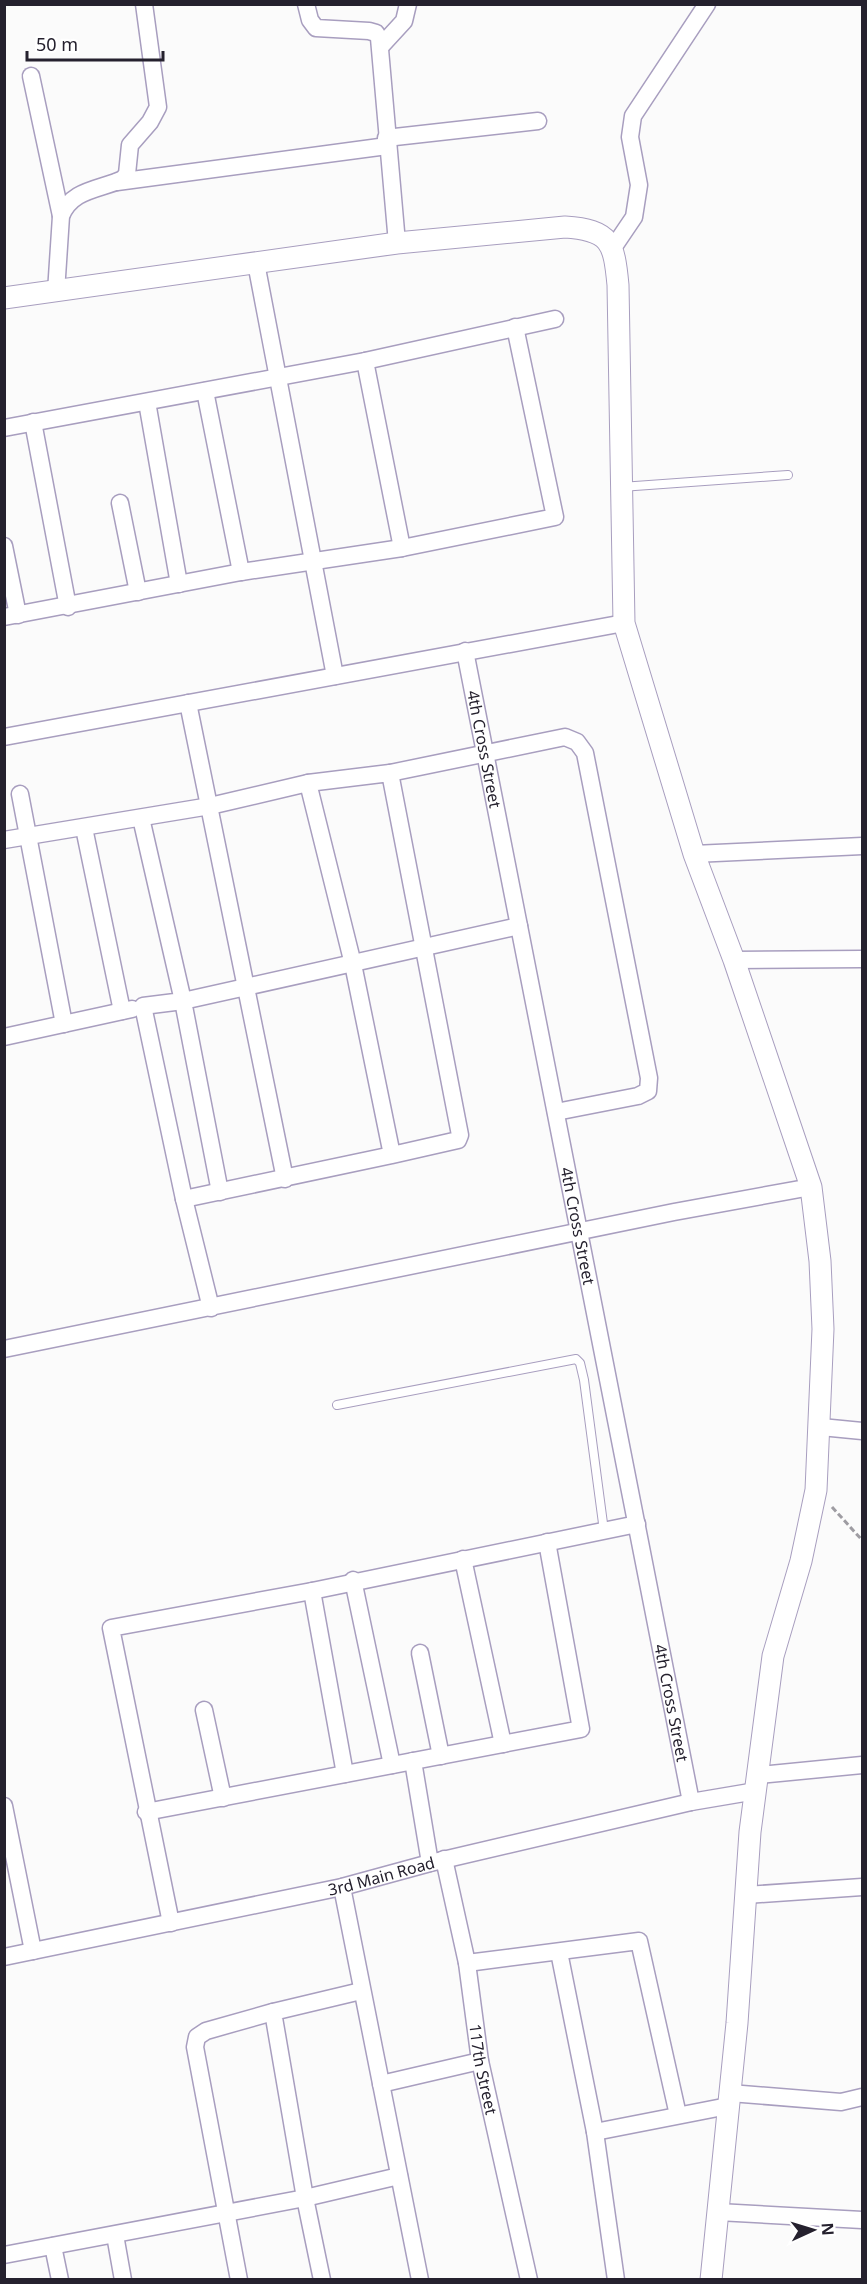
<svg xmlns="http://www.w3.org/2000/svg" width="867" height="2284" font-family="'Noto Sans',sans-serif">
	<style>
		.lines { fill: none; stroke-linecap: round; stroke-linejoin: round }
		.service-casing { stroke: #a89ebf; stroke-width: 10 }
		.minor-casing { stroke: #a89ebf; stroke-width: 19 }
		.tertiary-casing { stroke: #a89ebf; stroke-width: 23 }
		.path { stroke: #9e9ca2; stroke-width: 3; stroke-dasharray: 6 3; stroke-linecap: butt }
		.service { stroke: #fff; stroke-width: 8 }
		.minor { stroke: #fff; stroke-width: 16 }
		.tertiary { stroke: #fff; stroke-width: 21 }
		.labels { text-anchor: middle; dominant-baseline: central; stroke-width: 4.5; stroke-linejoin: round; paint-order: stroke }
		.street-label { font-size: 16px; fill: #25212e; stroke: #fff }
	</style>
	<rect width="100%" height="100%" fill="#fbfbfb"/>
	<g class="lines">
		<g class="service-casing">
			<g id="service">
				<polyline points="621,487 788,475"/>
				<polyline points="337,1405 576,1359 580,1363 584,1380 604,1531"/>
			</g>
		</g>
		<g class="minor-casing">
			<g id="minor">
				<polyline points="306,4 310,20 316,28 369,31 376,33 379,38 397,243"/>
				<polyline points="381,46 404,21 408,4"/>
				<polyline points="31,76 61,216"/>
				<polyline points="386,138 538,121"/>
				<polyline points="117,182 387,146"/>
				<polyline points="613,248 634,217 639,185 630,137 633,116 707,4"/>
				<polyline points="256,263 335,676"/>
				<path d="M56 292 61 216C72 189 99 190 123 179L127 174 130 145 150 122 158 107 144 4"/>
				<polyline points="365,361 402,548"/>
				<polyline points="205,391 241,572"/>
				<polyline points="147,402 179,584"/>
				<polyline points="33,422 68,607"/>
				<polyline points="4,428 365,361 555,319"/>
				<polyline points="120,503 138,592"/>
				<polyline points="4,546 18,615"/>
				<polyline points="4,617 241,572 402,548 555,517 515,327"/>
				<path id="s1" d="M465 651 691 1802"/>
				<polyline points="188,703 285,1179"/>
				<polyline points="4,737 624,623"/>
				<polyline points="390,773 565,737 577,742 585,753 649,1078 648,1091 638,1096 556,1112"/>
				<polyline points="20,794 64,1024"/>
				<polyline points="141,818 183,1001 143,1006 184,1199 211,1308"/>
				<polyline points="84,828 122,1011"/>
				<polyline points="4,840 210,806 308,783"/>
				<polyline points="694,854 862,846"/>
				<polyline points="734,960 862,959"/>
				<polyline points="4,1037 132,1009"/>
				<polyline points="220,1192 183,1001 519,926"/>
				<polyline points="184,1199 392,1155 353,964 308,783 390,773 460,1135 458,1140 392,1155"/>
				<polyline points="4,1349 674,1212 811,1187"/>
				<polyline points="821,1427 862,1431"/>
				<polyline points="463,1559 503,1744"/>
				<polyline points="353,1580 392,1765"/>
				<polyline points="312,1591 345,1774"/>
				<polyline points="420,1653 441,1756"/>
				<polyline points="204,1710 223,1798"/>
				<polyline points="413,1761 430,1863"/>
				<polyline points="759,1775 862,1765"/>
				<polyline points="4,1806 33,1951"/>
				<polyline points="146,1812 581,1729 547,1542"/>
				<path id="s2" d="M444 1859 467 1963 480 2061 529 2280"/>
				<polyline points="342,1887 420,2280"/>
				<polyline points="746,1895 862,1887"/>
				<polyline points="171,1923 111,1628 312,1591 637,1524"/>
				<polyline points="559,1952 595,2132 728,2106"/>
				<path id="s3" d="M4 1957 342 1887 430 1863 691 1802 756 1791"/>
				<polyline points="467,1963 639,1941 678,2115"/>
				<polyline points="381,2084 480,2061"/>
				<polyline points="730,2093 841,2102 862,2097"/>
				<polyline points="595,2132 616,2280"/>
				<polyline points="718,2212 862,2220"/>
				<polyline points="115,2235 123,2280"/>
				<polyline points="53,2246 60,2280"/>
				<polyline points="4,2255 305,2198 399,2176"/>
				<polyline points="239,2280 195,2047 197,2037 206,2031 273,2012"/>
				<polyline points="322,2280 305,2198 273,2012 361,1991"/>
			</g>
		</g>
		<g class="tertiary-casing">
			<path id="tertiary" d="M4 298 397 243 565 227C611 230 614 243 618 285L624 623 694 854 734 960 811 1187 820 1261 823 1329 816 1490 801 1561 773 1656 750 1832 737 2023 711 2280"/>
		</g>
		<polyline class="path" points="832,1507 862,1540"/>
		<use href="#service" class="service"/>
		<use href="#minor" class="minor"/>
		<use href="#tertiary" class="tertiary"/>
	</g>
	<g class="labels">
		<g class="street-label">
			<text stroke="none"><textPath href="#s1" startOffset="100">4th Cross Street</textPath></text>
			<text stroke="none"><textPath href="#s1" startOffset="586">4th Cross Street</textPath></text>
			<text stroke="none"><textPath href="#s1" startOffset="1072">4th Cross Street</textPath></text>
			<text stroke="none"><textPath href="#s3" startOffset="386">3rd Main Road</textPath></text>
			<text stroke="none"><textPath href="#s2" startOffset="214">117th Street</textPath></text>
		</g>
	</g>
	<rect width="867" height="2284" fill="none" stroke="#25212e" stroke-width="12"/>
	<g transform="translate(813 2230) rotate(86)" stroke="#ffffff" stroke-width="4.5" paint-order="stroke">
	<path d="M0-4.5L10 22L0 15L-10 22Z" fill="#25212e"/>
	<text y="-9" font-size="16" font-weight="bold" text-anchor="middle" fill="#25212e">N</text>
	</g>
	<path d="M27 51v9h136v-9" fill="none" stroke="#25212e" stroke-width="3"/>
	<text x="36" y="51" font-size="18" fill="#25212e" stroke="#ffffff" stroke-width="4.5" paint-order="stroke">50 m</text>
</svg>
